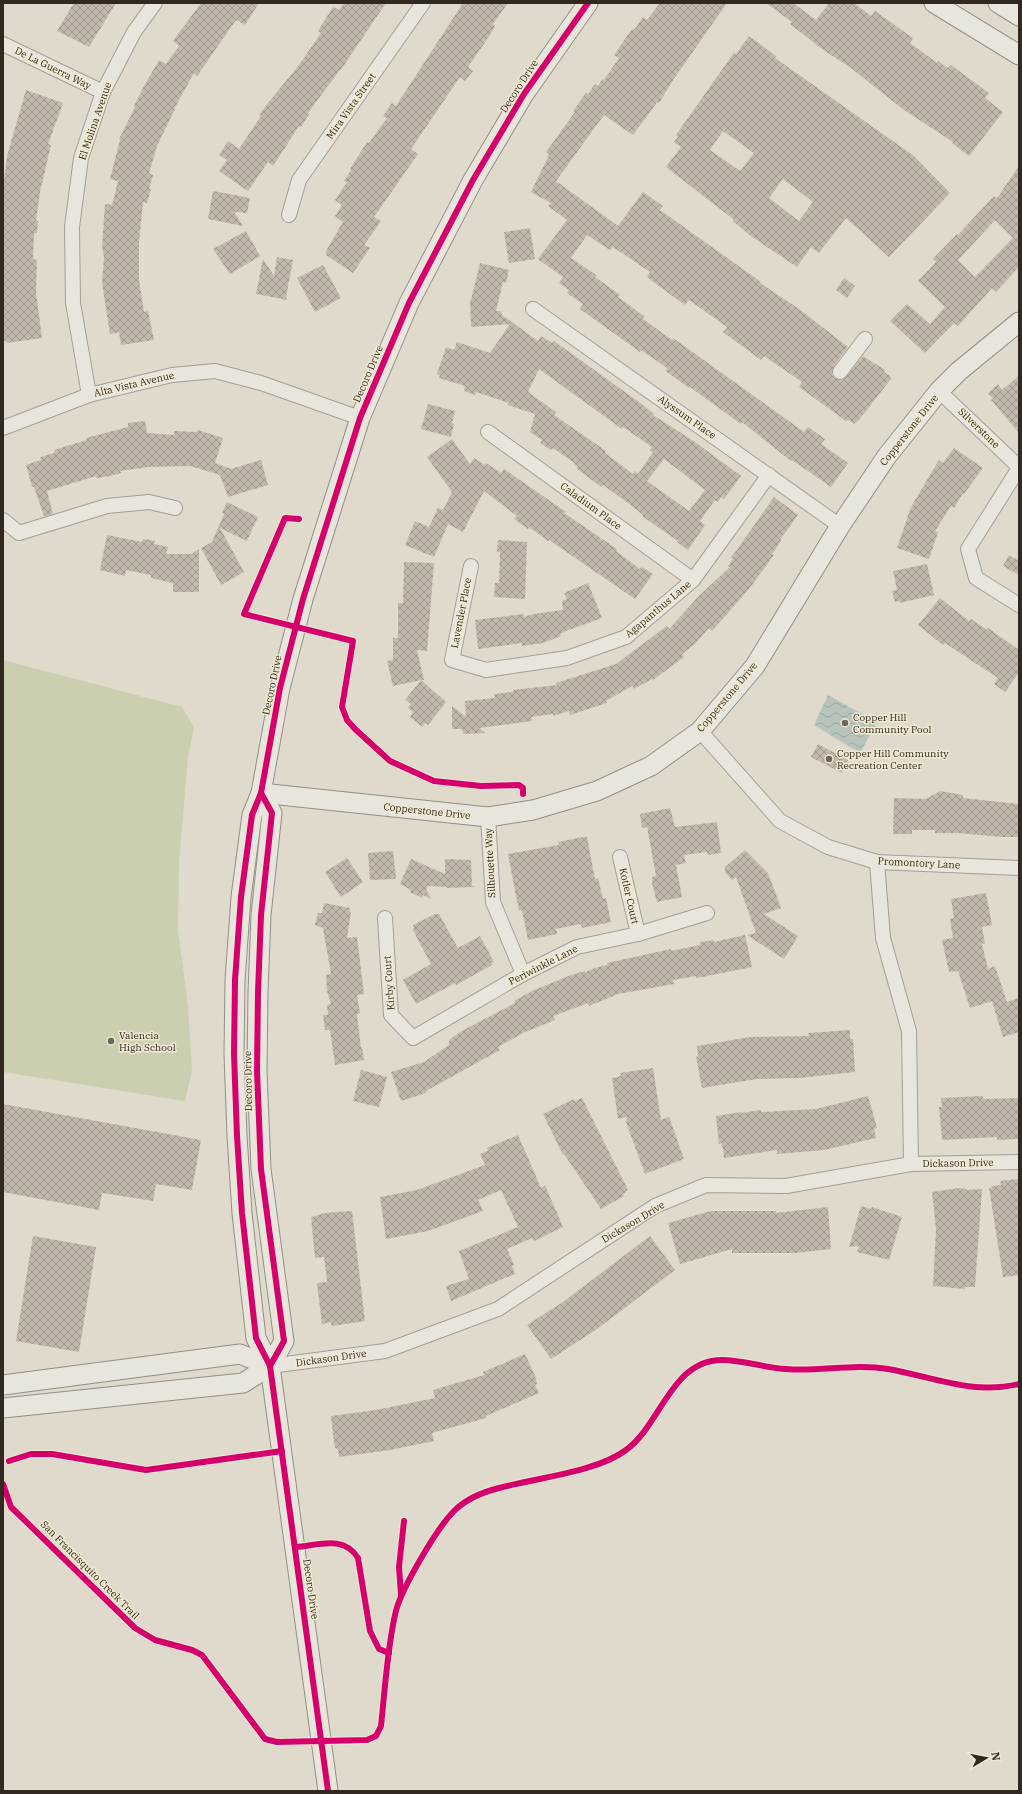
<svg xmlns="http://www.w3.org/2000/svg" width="1022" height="1794" font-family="'IBM Plex Serif',serif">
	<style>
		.park { fill: #ccceb0 }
		.water { fill: url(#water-waves) }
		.building { fill: url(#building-cross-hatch); fill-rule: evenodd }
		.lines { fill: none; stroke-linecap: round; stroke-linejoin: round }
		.street-casing { stroke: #a49f95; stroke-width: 16 }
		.secondary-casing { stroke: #948f85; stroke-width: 21 }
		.street { stroke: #e8e5dc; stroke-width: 14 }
		.secondary { stroke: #e8e5dc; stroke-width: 19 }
		.cycleway-casing { stroke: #f0e9d2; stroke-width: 8 }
		.cycleway { stroke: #d6006c; stroke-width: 6 }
		.poi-dot { fill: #6e665c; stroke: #f0e9d2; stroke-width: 1.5 }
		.labels { text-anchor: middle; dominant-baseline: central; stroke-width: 3; stroke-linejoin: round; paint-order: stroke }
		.street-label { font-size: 10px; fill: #31281f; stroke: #f0e9d2 }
		.poi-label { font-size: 10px; fill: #31281f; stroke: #f0e9d2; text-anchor: start }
	</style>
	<defs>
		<pattern id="water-waves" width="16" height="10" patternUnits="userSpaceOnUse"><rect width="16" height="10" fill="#b6c4bc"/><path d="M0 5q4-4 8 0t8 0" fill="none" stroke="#9da8a1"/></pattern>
		<pattern id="building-cross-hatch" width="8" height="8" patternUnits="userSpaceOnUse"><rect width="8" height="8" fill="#c2b9ad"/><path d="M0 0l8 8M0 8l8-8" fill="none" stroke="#9e968c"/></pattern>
	</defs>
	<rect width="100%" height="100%" fill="#dfdacc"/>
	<polygon class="park" points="3,660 182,707 194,727 188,758 179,863 178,930 188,1005 192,1070 185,1101 3,1072"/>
	<polygon class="water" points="828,695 877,722 860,753 814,725"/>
	<g class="building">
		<polygon points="74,3 116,3 89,47 57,31"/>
		<polygon points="201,3 259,3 245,25 236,20 197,76 194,73 174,109 175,109 157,146 149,173 153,175 149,189 151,189 147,203 143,202 139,243 139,280 144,312 148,311 154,340 121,345 119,332 110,334 102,283 104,257 102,247 105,204 112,205 118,181 110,179 120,140 119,139 135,107 134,106 144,86 159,60 166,64 179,46 173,41"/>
		<polygon points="344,3 386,3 340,71 339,71 308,113 309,114 301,127 299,126 273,166 268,162 248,191 219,171 227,160 219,155 228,141 239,149 261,116 259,115 268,103 299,65 321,33 318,31 333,7 339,10"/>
		<polygon points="463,3 508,3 493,24 495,26 488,38 468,67 473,71 465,81 460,77 411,149 418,154 374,217 381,221 364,245 370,248 353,273 326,255 326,251 343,222 335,216 342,205 335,200 347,182 344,181 351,170 350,169 367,142 369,143 387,118 383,116 392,103 396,106"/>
		<polygon points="660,3 727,3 673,80 659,103 657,102 653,108 633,135 604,115 556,181 618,226 643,192 663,206 660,210 761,282 760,283 799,309 848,347 833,367 832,375 835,379 843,380 846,377 863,356 885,370 884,372 890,376 891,379 859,420 854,424 849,420 846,421 799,387 802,382 764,356 761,360 723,332 727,327 689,300 685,305 667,292 647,277 650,272 613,247 610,250 587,235 571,258 596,275 595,277 620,295 618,297 644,316 643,319 672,340 673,338 804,432 808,427 825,439 821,444 848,463 831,487 792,460 791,461 742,422 741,424 690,387 689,388 666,371 667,368 641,350 640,352 580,309 583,304 567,293 569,290 559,283 563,277 538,259 567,220 548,206 551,203 531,192 549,155 546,152 575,112 573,111 586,93 588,94 595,84 598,86 602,79 604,80 619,58 614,55 632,29 634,30 643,17 647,20"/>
		<polygon points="766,3 793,3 816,20 829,3 854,3 871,16 875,11 913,38 910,43 937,63 938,61 948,68 951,65 989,93 985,98 1003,112 969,156 952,143 953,142 904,110 851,68 822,49 790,24 792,22"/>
		<path d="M749 36 776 56 775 58 914 156 950 193 889 257 846 218 819 253 811 247 797 267 748 234 733 221V219L666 167 681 147 674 142 678 137 676 135 726 64 734 53 736 54ZM723 131 754 153 740 171 710 150ZM783 179 813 202 799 221 769 198Z"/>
		<polygon points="26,90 63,103 48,144 51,145 40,192 36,221 38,221 37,233 34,233 33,258 37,261 36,292 42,338 7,343 6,341 3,341 3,190 7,156"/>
		<path d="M1019 166V267L996 292 992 288 958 326 954 323 925 353 890 321 907 304 930 324 945 307 918 281 936 262 933 259 957 234 958 235 994 196 997 198ZM995 220 1013 238 975 277 958 260Z"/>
		<polygon points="213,191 250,198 247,213 234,212 243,226 208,219"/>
		<polygon points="530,228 535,259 509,263 504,232"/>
		<polygon points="246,231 260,256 230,274 213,249"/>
		<polygon points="277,257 293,260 286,297 287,300 256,294 263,259 274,276"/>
		<path d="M480 263 509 270 506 283 503 282 496 311H501L502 315 538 341 541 336 552 343 554 341 643 405 654 414 653 415 695 442 741 476 724 499 721 497 718 502 715 500 700 521 705 525 688 550 677 542 678 541 642 516 643 515 628 503 603 485 601 487 576 468 578 467 573 462 553 448 551 450 540 443 542 440 530 432 535 414 508 405 509 403 476 392 475 395 464 391 465 386 439 378 440 375 437 374 446 347 454 350 457 342 490 353 510 324 471 327 470 300H471ZM539 369 622 429 623 427 652 447 650 450 653 452 638 474 635 471 633 474 605 453 606 451 554 415 556 412 528 392ZM664 459 705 490 689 511 647 481Z"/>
		<polygon points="323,265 341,298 315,312 297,278"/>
		<polygon points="844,278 855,286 847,298 836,290"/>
		<polygon points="1019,376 1019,433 991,400 993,399 988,393 998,384 1002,390"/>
		<polygon points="428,404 455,411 452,423 454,424 451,437 421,429"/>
		<polygon points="145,421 147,433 174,435 174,431 197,432 198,430 223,438 215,463 231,469 261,460 268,485 228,497 220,475 190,466 148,467 120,471 121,473 110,476 97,478 96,476 47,491 53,514 44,516 34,487 32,487 26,465 41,460 40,457 54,453 54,450 87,440 86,438 128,427 128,423"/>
		<polygon points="452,439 470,464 474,458 485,465 486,463 501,473 504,469 566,512 564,513 617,549 616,551 640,569 642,567 653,574 635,599 549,540 548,541 529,527 528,529 514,519 517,516 484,491 463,532 448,524 434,557 405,545 415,521 429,527 438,508 443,510 452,492 427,457"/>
		<polygon points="954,448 983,468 964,494 963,493 954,508 951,506 935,531 938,532 929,559 897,548 911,507 939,460 943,463"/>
		<polygon points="774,497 798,515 780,540 781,541 772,554 774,555 749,589 712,631 709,628 695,644 682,654 684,657 653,680 652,679 634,689 632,686 606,701 607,703 570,715 569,711 553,716 553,714 531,717 532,721 479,728 485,733 463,734 462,729 452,729 452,706 466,717 465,701 495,698 494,694 513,692 513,690 557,685 556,683 616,664 667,626 669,629 698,597 730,567 728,566 733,559 731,558"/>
		<polygon points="227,502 258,517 247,541 220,528 244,572 221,585 201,548 212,542 224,514 222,513"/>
		<polygon points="107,535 142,542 143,539 155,541 154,544 168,547 166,554 191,554 199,549 199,592 173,592 173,583 151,578 151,575 126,570 125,576 100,570"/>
		<polygon points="498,540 527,542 525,599 494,597 495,583 499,583 500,552 497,552"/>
		<polygon points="1009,555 1019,561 1019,575 1003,566"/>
		<polygon points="404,562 434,563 427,651 417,650 424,680 421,680 446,702 428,725 425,723 422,727 410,717 413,712 408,708 411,704 405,700 421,680 393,686 387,661 393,660 393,638 398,638 398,603 403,603"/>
		<polygon points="927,564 934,595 900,603 899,601 895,602 892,591 897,590 893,571"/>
		<polygon points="588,583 602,618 566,631 560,634 561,636 543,643 522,646 522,643 478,649 475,620 524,614 524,617 533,614 563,610 562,601 567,599 564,593"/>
		<polygon points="940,598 969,621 971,619 987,630 988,628 1019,650 1019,672 1005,692 994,684 998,678 945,643 943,645 918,625"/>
		<polygon points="818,744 848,760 842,773 811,757"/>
		<polygon points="940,791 963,795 963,798 1019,804 1019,837 1001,837 958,833 935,833 935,830 912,830 912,834 893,834 894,798 926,799"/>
		<polygon points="670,808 675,827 717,822 721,853 708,855 707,852 684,855 686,863 676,865 682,897 657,902 652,883 652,877 656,876 647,827 642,828 640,814"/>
		<polygon points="583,837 587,837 595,879 598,878 603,899 606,898 611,922 582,928 581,924 556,929 557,934 528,940 522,910 519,911 508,854 559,845 558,842"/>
		<polygon points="745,850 768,873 781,908 764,914 798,936 784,959 747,935 756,933 736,877 732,880 725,872 725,867"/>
		<polygon points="393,851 396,879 370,880 368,853"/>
		<polygon points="347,858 363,882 341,897 325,872"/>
		<polygon points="411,859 445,874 445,859 471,860 472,886 475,887 447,888 447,887 428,886 426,889 431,899 423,895 422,898 410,892 411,890 400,884"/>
		<polygon points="986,893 992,925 982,927 985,943 982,944 988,969 995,966 1007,1002 1019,998 1019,1032 1003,1037 992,1001 970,1008 958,971 949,972 942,940 953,938 950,919 954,918 951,899"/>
		<polygon points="324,903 350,908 349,911 351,912 347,938 357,937 364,994 357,995 360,1013 357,1014 361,1048 362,1047 364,1060 335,1065 330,1030 325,1030 323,1015 328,1015 327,1005 331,1004 327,991 326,975 331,974 323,928 315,925 318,913 322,913"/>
		<polygon points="435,914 439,914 458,948 480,936 494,962 491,963 492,965 456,985 455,983 416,1004 403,980 431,964 417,938 413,929 414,928 413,925"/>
		<polygon points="745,935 752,967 697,978 696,976 673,980 674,984 618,994 589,1006 588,1003 553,1016 555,1020 523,1033 498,1047 500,1050 426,1091 426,1093 401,1101 391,1072 424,1062 449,1045 449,1040 460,1032 515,1003 514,1001 532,991 571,975 585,971 585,973 594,968 607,965 607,963 671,949 671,951 700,945 700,942 714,940 714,942"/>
		<polygon points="850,1030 850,1039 853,1039 855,1072 799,1078 757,1079 702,1088 696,1057 698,1056 697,1046 750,1037 809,1036 808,1033"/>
		<polygon points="653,1068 661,1120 669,1117 684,1159 645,1174 626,1122 627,1117 618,1119 612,1078 621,1076 620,1073"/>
		<polygon points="361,1070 387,1077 379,1107 353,1101"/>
		<polygon points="868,1096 877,1128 874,1129 876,1138 824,1150 777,1154 777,1150 724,1158 723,1149 721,1143 719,1144 716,1116 741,1112 741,1113 761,1110 761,1112 816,1109"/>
		<polygon points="983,1096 983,1099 1019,1098 1019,1139 997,1140 997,1137 942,1140 939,1107 942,1107 941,1098"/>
		<polygon points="582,1098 628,1190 623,1194 624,1196 601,1209 564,1154 563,1155 543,1114 574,1099 575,1101"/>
		<polygon points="3,1104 201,1140 192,1190 156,1184 153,1201 102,1193 99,1210 3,1192"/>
		<polygon points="518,1135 541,1188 545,1185 563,1227 534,1241 532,1238 507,1249 514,1265 512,1266 515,1274 451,1301 446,1286 469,1279 459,1251 518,1227 501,1190 478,1200 483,1211 428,1231 386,1239 380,1197 417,1190 485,1165 480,1154 488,1151 487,1148"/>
		<polygon points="1017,1179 1019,1180 1019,1275 1003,1277 989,1188 992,1188 991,1186 1001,1185 1000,1181"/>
		<polygon points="959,1188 966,1189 966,1190 982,1189 975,1287 965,1287 965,1289 933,1286 936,1229 932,1192"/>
		<polygon points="861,1206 871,1209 872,1207 902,1217 889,1260 857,1252 859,1246 849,1247"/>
		<polygon points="828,1207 831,1249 795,1253 732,1253 732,1249 680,1264 668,1223 711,1211 776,1211 776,1213"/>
		<polygon points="352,1211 365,1321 332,1326 331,1322 322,1324 317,1283 327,1282 324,1257 315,1258 311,1217 325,1213"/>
		<polygon points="33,1236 96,1247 79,1352 16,1341"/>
		<polygon points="650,1236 675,1270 597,1329 551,1359 527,1325 563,1302"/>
		<polygon points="525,1354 536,1378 537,1384 535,1385 539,1393 486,1416 486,1418 432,1433 434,1441 390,1450 339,1457 338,1449 335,1448 334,1443 331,1416 376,1410 435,1398 433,1390 484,1375 483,1372"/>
	</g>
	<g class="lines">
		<g class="street-casing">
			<g id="street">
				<polyline points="3,44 103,92"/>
				<polyline points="289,215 299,180 423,3"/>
				<polyline points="533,309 840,526"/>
				<polyline points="840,372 865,339"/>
				<polyline points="939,391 1019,467"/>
				<polyline points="89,395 73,303 72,227 81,158 103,92 134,32 155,3"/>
				<polyline points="3,428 89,395 172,375 215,371 261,383 360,418"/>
				<polyline points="488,432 693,580"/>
				<polyline points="1019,468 968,549 976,578 1019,605"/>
				<polyline points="3,520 19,533 107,506 149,502 175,508"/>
				<polyline points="471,566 452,660 486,670 567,658 626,637 693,580 769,475"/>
				<polyline points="700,731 780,821 828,847 877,862 1019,868"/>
				<polyline points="488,817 493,902 523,974"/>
				<polyline points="620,857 638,934"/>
				<polyline points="877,862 883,938 909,1031 911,1164"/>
				<polyline points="385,918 391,1015 413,1038 523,974 577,947 638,934 707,913"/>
				<polyline points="270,1366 385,1351 498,1309 655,1206 706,1185 786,1186 911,1164 1019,1162"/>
			</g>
		</g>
		<g class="secondary-casing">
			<g id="secondary">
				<polyline points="934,3 1019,55"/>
				<polyline points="998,3 1019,16"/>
				<polyline points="261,793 488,817 533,810 597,791 651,766 700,731 755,666 840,526 887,456 939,391 959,371 1019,322"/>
				<polyline points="3,1385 240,1354 270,1366"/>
				<polyline points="3,1408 243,1383 270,1366 284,1341 261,1169 257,1071 258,992 261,915 272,813 261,793"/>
				<polyline points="328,1791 270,1366 256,1338 242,1213 237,1136 234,1054 235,980 241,897 252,815 261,793 280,688 303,599 360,418 409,303 473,180 524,94 588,3"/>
			</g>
		</g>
		<use href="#street" class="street"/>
		<use href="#secondary" class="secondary"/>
		<g class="cycleway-casing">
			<g id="cycleway">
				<polyline points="299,519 285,518 244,614 353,641 342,707 347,720 355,729 390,761 434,781 481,786 519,785 523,788 523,794"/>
				<polyline points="261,793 272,813 261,915 258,992 257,1071 261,1169 284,1341 270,1366"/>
				<polyline points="9,1461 31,1454 52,1454 146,1470 282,1451"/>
				<path d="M3 1484 11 1507 135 1628 155 1640 192 1650 202 1655 265 1739 277 1742 367 1740 376 1736 381 1726C385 1689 387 1651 395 1615 399 1592 437 1528 454 1511 466 1499 483 1492 499 1488 536 1478 597 1472 626 1450 661 1425 671 1360 722 1360 743 1360 765 1368 786 1369 820 1372 854 1363 888 1369 934 1377 971 1395 1019 1384"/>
				<path d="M296 1547C319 1545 344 1535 358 1558L370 1631 379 1649 389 1653"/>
				<polyline points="401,1595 399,1567 404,1521"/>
				<polyline points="328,1791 270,1366 256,1338 242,1213 237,1136 234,1054 235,980 241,897 252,815 261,793 280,688 303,599 360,418 409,303 473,180 524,94 588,3"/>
			</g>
		</g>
		<use href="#cycleway" class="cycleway"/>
	</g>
	<g class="poi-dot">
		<circle cx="845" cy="723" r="4"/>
		<circle cx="829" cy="759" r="4"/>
		<circle cx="111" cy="1041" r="4"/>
	</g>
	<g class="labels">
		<g class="street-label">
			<text transform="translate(53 68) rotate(26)">De La Guerra Way</text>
			<text transform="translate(519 86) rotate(-57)">Decoro Drive</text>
			<text transform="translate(351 106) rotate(-55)">Mira Vista Street</text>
			<text transform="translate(95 121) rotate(-71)">El Molina Avenue</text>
			<text transform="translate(368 374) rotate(-67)">Decoro Drive</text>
			<text transform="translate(134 384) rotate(-13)">Alta Vista Avenue</text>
			<text transform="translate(687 417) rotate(35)">Alyssum Place</text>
			<text transform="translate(979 428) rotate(44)">Silverstone</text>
			<text transform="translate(909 430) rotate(-52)">Copperstone Drive</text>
			<text transform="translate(591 506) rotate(36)">Caladium Place</text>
			<text transform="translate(658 609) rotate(-40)">Agapanthus Lane</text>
			<text transform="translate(461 613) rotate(-79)">Lavender Place</text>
			<text transform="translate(272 685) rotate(-78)">Decoro Drive</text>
			<text transform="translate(727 697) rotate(-50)">Copperstone Drive</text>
			<text transform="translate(427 811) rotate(6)">Copperstone Drive</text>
			<text transform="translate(490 863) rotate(-93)">Silhouette Way</text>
			<text transform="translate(919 863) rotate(3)">Promontory Lane</text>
			<text transform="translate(629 896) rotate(77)">Kotler Court</text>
			<text transform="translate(543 965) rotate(-27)">Periwinkle Lane</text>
			<text transform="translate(389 983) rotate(-94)">Kirby Court</text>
			<text transform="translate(248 1081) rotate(-91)">Decoro Drive</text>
			<text transform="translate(958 1163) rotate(-1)">Dickason Drive</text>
			<text transform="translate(633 1222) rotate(-31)">Dickason Drive</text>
			<text transform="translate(331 1358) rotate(-8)">Dickason Drive</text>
			<text transform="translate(90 1570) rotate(45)">San Francisquito Creek Trail</text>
			<text transform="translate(311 1589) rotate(82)">Decoro Drive</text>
		</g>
		<g class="poi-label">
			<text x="853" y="717">Copper Hill<tspan x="853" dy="12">Community Pool</tspan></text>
			<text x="837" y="753">Copper Hill Community<tspan x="837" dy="12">Recreation Center</tspan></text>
			<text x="119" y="1035">Valencia<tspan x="119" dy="12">High School</tspan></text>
		</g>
	</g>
	<rect width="1022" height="1794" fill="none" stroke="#31281f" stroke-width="8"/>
	<g transform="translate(986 1758) rotate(80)" stroke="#f0e9d2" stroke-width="3" paint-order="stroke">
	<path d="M0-3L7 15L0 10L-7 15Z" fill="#31281f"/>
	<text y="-6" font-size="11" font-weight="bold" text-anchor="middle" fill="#31281f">N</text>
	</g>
</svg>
